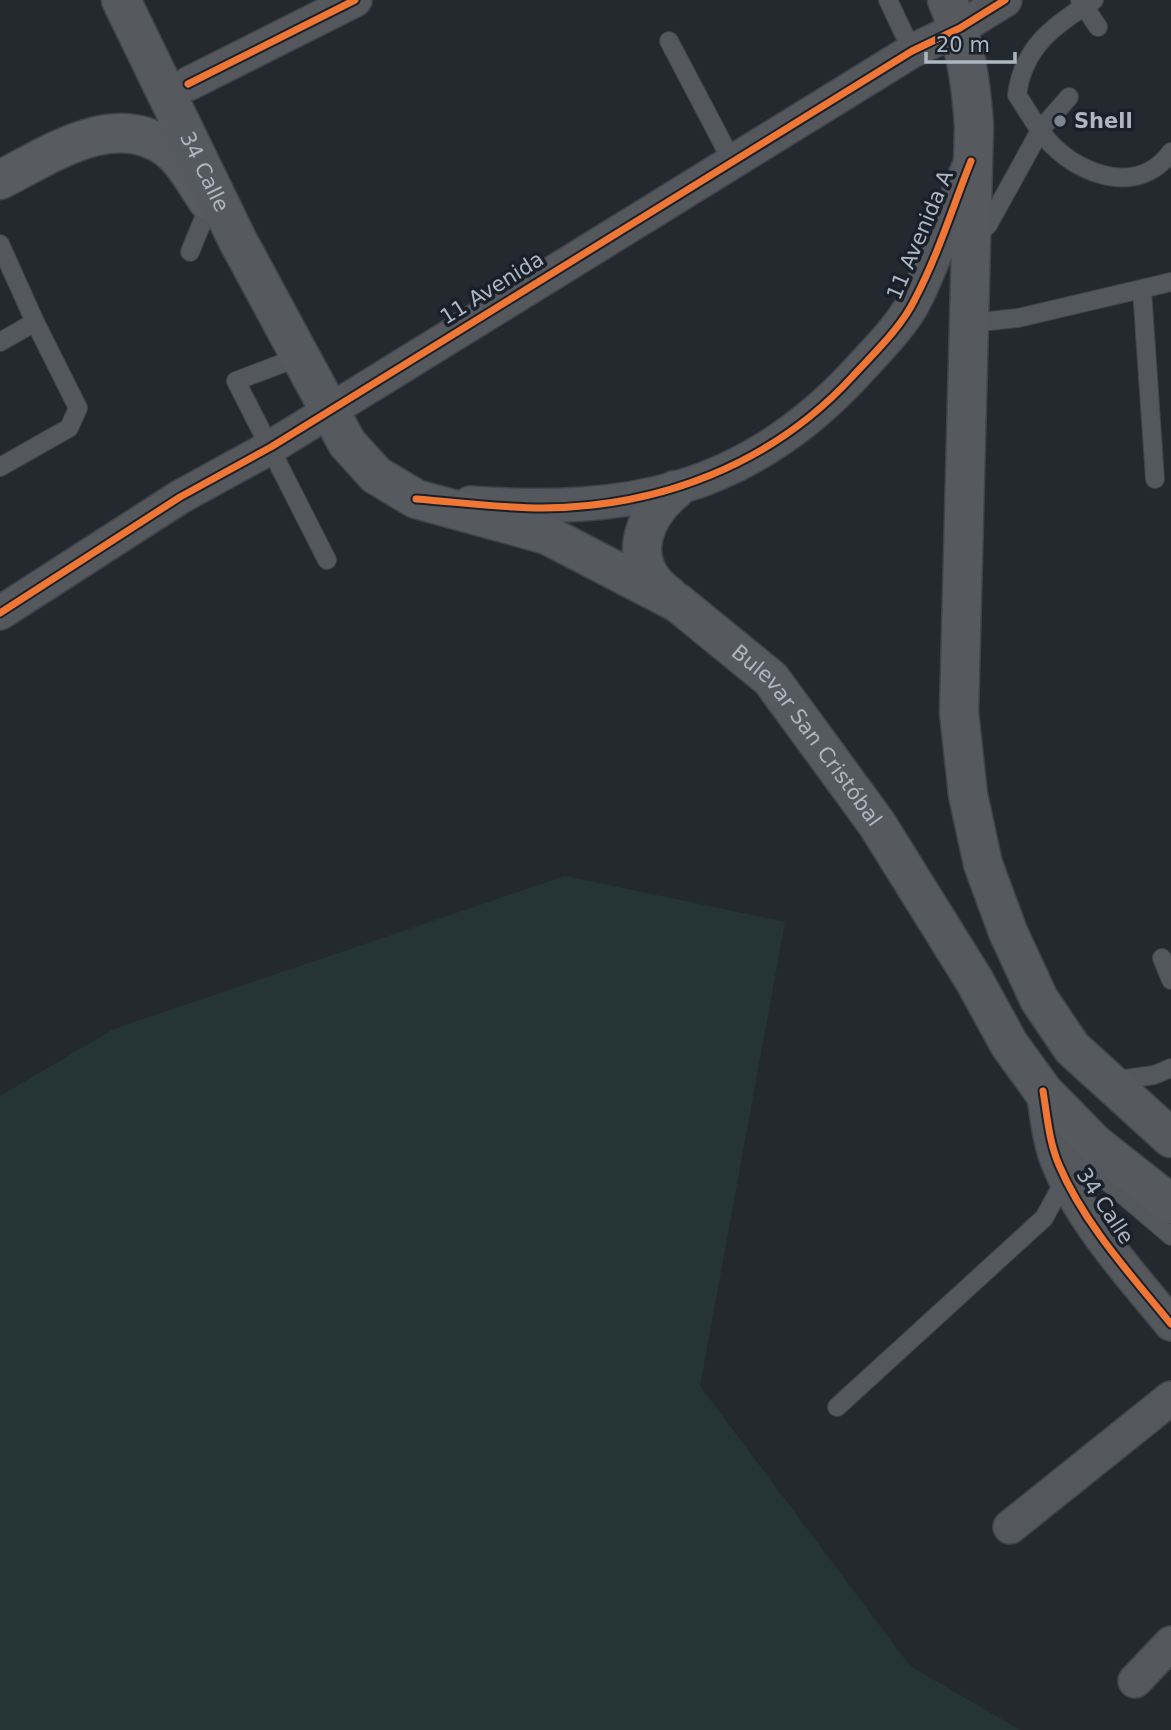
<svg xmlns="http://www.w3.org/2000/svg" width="1171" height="1730" font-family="'DejaVu Sans',sans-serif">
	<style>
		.green { fill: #253535 }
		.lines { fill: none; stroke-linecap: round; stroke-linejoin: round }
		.lane-casing { stroke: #404348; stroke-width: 20 }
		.street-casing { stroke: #404348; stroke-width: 36 }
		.secondary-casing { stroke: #404348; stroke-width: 41 }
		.primary-casing { stroke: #3f4449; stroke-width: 41 }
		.lane { stroke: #54585d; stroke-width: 18 }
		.street { stroke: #54585d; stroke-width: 33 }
		.secondary { stroke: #585c62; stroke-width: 38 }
		.primary { stroke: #565a5f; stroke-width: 38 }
		.cycleway-casing { stroke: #192029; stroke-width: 11 }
		.cycleway { stroke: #f07635; stroke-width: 7 }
		.poi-dot { fill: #7d858e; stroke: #192029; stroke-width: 2.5 }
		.labels { text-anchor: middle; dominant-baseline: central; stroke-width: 7; stroke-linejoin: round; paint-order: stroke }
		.poi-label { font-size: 21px; font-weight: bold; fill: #adb6c1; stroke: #192029; text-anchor: start }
		.street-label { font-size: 21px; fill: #adb6c1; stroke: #192029 }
	</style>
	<rect width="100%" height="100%" fill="#24292f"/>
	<polygon class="green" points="565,876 785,922 700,1386 910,1666 1020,1730 0,1730 0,1096 114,1029"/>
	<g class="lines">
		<g class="lane-casing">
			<g id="lane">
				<polyline points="888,0 912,51"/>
				<polyline points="1080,0 1098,27"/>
				<path d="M1094 0C1054 25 1023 47 1017 95 1028 111 1038 131 1052 145 1084 177 1140 195 1171 152"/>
				<polyline points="669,41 732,161"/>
				<polyline points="975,237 988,225 1041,129 1069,97"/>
				<polyline points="0,244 35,322 0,342"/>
				<polyline points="190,252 210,203"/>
				<polyline points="1142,290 1155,479"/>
				<polyline points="971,323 1018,318 1171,282"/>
				<polyline points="299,357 236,381 327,560"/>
				<polyline points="0,467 69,428 78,408 35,322"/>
				<polyline points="1162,958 1171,980"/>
				<polyline points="1111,1081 1154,1075 1171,1068"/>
				<polyline points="1055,1137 1171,1236"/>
				<polyline points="837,1407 1044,1218 1066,1178"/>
			</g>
		</g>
		<g class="street-casing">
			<g id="street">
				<polyline points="188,84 355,0"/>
				<path d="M470 503C626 514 745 493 856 373 877 350 902 326 916 298 937 256 951 209 969 166"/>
				<polyline points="0,613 180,497 271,447 912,51 960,28 1005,0"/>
				<path d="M1043 1091C1047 1115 1049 1142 1059 1165 1084 1224 1131 1275 1171 1324"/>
				<polyline points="1010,1527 1171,1398"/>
				<polyline points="1135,1681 1171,1643"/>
			</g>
		</g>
		<g class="secondary-casing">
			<path id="secondary" d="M0 180C48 156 114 109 167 148 184 160 196 184 207 200"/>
		</g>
		<g class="primary-casing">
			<g id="primary">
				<path id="s1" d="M121 0 238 241 347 443 376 475 416 499 547 535 678 603 771 679 877 824 974 980 1009 1044 1043 1091 1095 1144 1171 1204"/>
				<path d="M947 0C965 41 971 81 974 126L959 712 968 795 983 864 1008 932 1039 999 1072 1048 1171 1138"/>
				<path d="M668 595C626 565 640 518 675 490"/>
			</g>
		</g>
		<use href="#lane" class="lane"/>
		<use href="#street" class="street"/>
		<use href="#secondary" class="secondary"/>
		<use href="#primary" class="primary"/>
		<g class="cycleway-casing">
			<g id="cycleway">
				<polyline points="188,84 355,0"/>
				<path d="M416 499C458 502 501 508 543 508 660 507 772 464 852 377 874 353 901 328 915 299 938 255 953 206 971 161"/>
				<polyline points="0,613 180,497 271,447 912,51 960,28 1005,0"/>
				<path d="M1043 1091C1047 1115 1049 1142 1059 1165 1084 1224 1131 1275 1171 1324"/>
			</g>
		</g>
		<use href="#cycleway" class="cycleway"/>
	</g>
	<circle class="poi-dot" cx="1060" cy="121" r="7"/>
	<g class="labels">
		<g class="poi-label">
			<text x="1074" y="121">Shell</text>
		</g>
		<g class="street-label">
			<text stroke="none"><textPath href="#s1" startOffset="191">34 Calle</textPath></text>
			<text transform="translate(920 235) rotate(-67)">11 Avenida A</text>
			<text transform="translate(492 288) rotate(-32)">11 Avenida</text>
			<text stroke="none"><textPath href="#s1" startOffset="1057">Bulevar San Cristóbal</textPath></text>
			<text transform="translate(1105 1206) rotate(57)">34 Calle</text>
		</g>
	</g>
	<path d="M926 52v10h89v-10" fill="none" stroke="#adb6c1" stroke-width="3.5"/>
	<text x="936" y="52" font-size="21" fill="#adb6c1" stroke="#192029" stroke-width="5" paint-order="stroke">20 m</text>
</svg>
